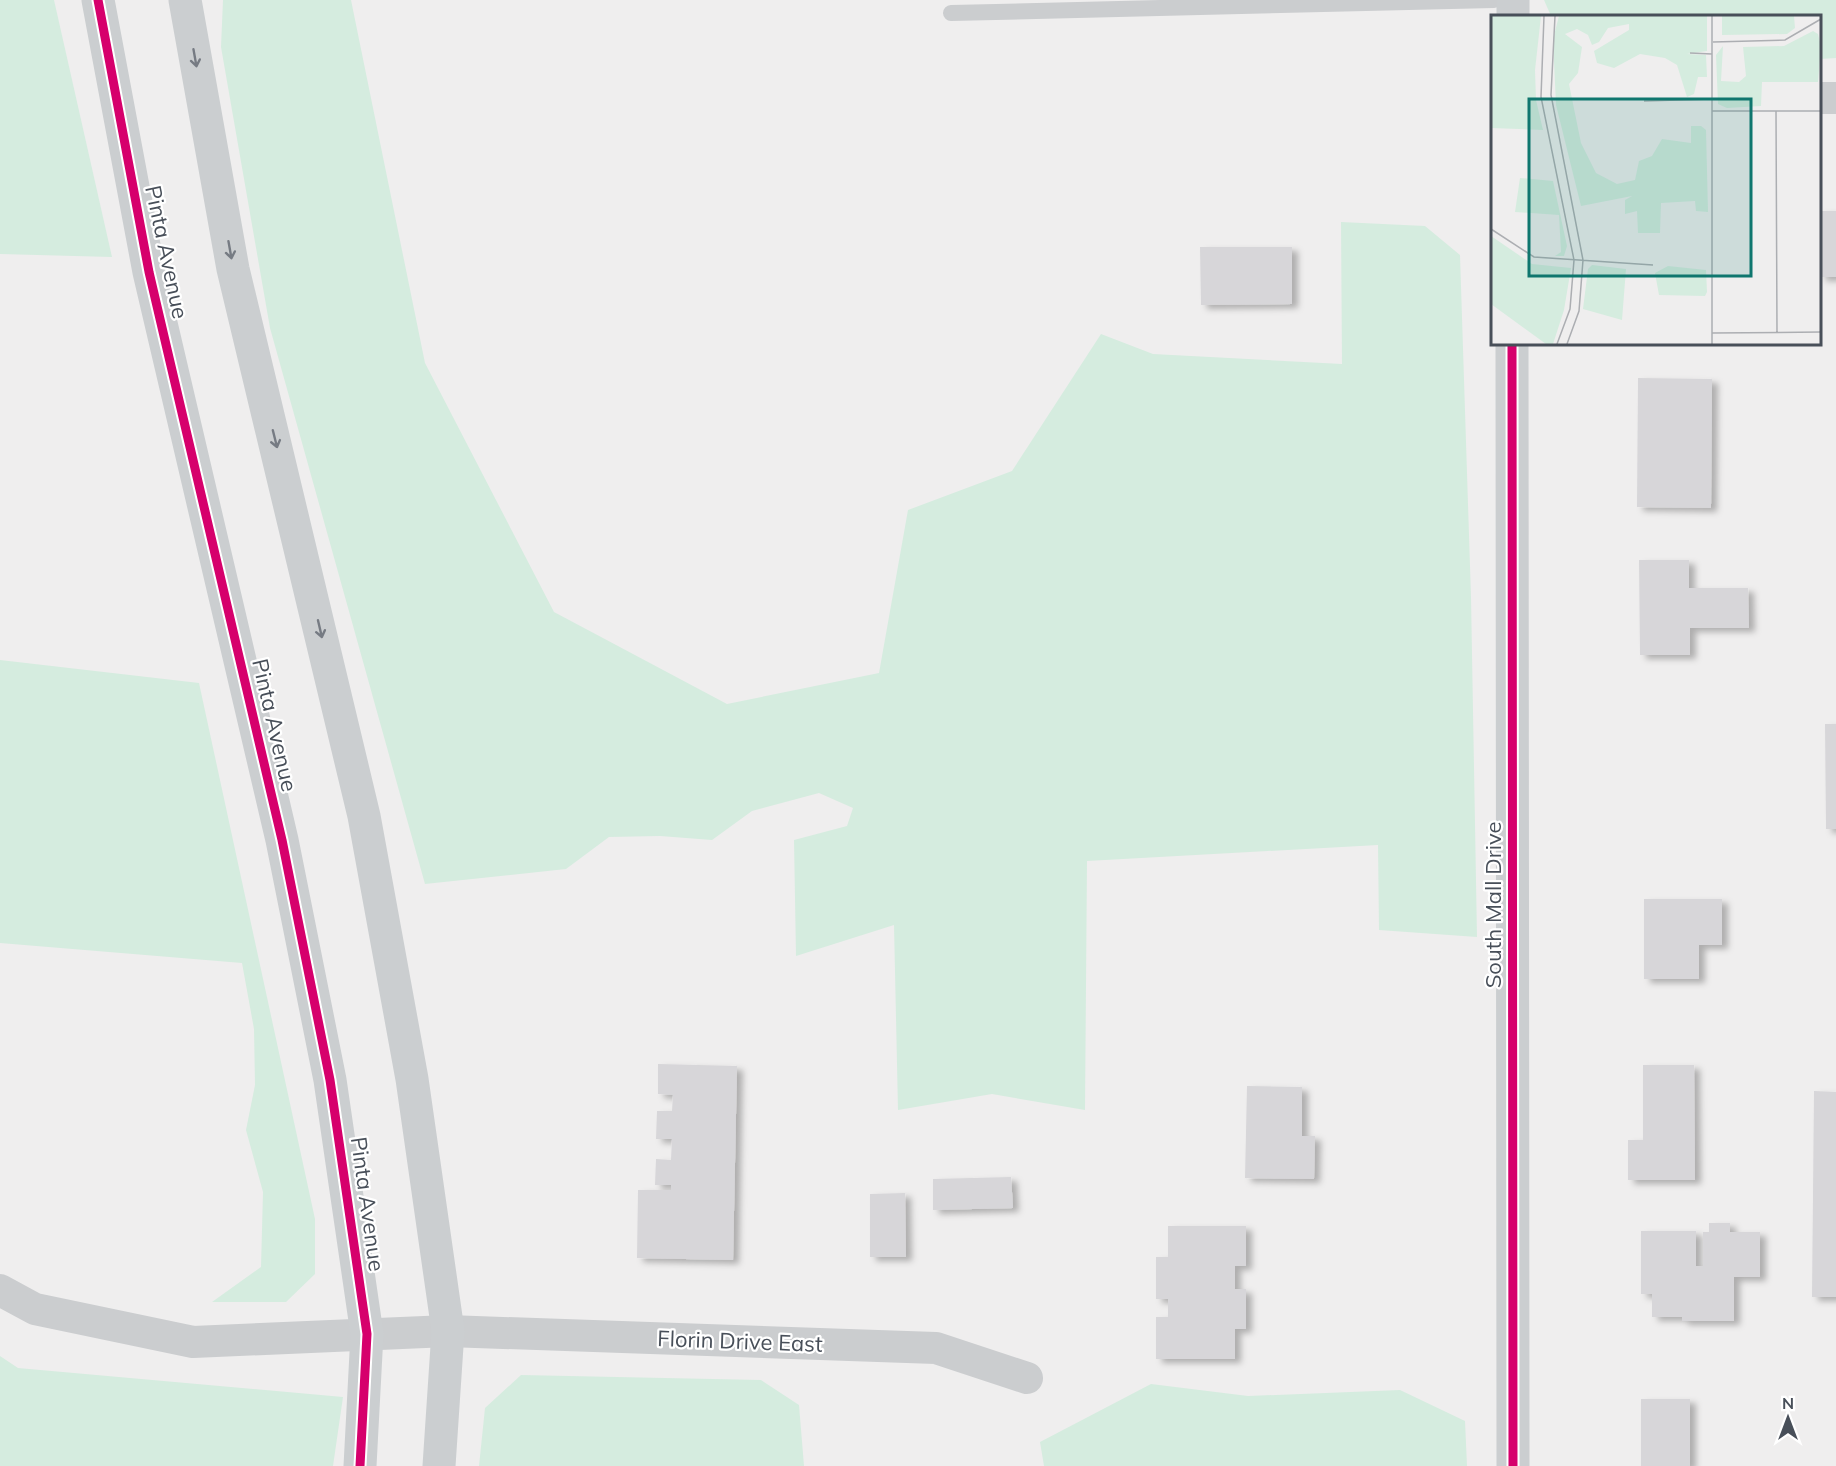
<svg xmlns="http://www.w3.org/2000/svg" width="1836" height="1466" font-family="Mulish,sans-serif">
	<style>
		.green { fill: #d5ecdf }
		.building { fill: #d7d6d9; filter: url(#shadow) }
		.lines { fill: none; stroke-linecap: round; stroke-linejoin: round }
		.lane { stroke: #cbcdcf; stroke-width: 16 }
		.street { stroke: #cbcdcf; stroke-width: 32 }
		.secondary { stroke: #cbced0; stroke-width: 33 }
		.cycleway-casing { stroke: #fff; stroke-width: 13 }
		.cycleway { stroke: #d6006c; stroke-width: 9 }
		.oneway { stroke: #767b83 }
		.labels { text-anchor: middle; dominant-baseline: central; stroke-width: 4.5; stroke-linejoin: round; paint-order: stroke }
		.street-label { font-size: 22px; fill: #484f59; stroke: #fff }
		.inset-road { fill: none; stroke: #acaeb2; stroke-width: 1.5 }
		.view { fill: #0f766e; fill-opacity: 0.15; stroke: #0f766e; stroke-width: 3 }
		.inset-edge { fill: none; stroke: #484f59; stroke-width: 3 }
	</style>
	<defs>
		<filter id="shadow"><feDropShadow dx="6" dy="4" stdDeviation="3" flood-color="#0004"/></filter>
	</defs>
	<rect width="100%" height="100%" fill="#efeeee"/>
	<g class="green">
		<polygon points="0,0 54,0 112,257 0,254"/>
		<polygon points="223,0 351,0 425,363 554,612 727,704 879,673 908,510 1012,471 1101,334 1153,354 1342,364 1341,222 1425,226 1460,255 1471,597 1477,937 1379,930 1378,845 1087,861 1085,1110 992,1094 898,1110 894,925 796,956 794,840 847,826 853,808 819,793 752,811 712,840 660,836 609,837 566,869 425,884 270,328 221,47"/>
		<polygon points="1544,0 1836,0 1836,58 1820,59 1820,16 1551,16"/>
		<polygon points="0,660 199,683 315,1219 315,1274 286,1302 212,1302 261,1267 263,1192 246,1130 255,1085 254,1029 242,963 0,943"/>
		<polygon points="0,1356 18,1368 343,1397 333,1466 0,1466"/>
		<polygon points="521,1375 761,1380 799,1405 804,1466 479,1466 485,1408"/>
		<polygon points="1151,1384 1248,1396 1400,1390 1465,1421 1467,1466 1044,1466 1040,1442"/>
	</g>
	<g class="building">
		<rect x="1820" y="211" width="16" height="66"/>
		<polygon points="1200,247 1292,247 1292,304 1201,305"/>
		<polygon points="1638,378 1712,379 1711,508 1637,507"/>
		<polygon points="1639,560 1689,560 1689,588 1748,588 1749,628 1690,628 1690,655 1640,655"/>
		<polygon points="1825,724 1836,724 1836,829 1826,829"/>
		<polygon points="1644,899 1722,899 1722,945 1699,945 1699,979 1644,979"/>
		<polygon points="658,1064 737,1066 733,1260 637,1258 638,1190 671,1190 671,1185 655,1185 656,1159 671,1160 672,1139 656,1139 657,1111 672,1111 673,1095 658,1094"/>
		<polygon points="1643,1065 1694,1065 1695,1180 1628,1180 1628,1140 1643,1140"/>
		<polygon points="1247,1086 1302,1087 1302,1136 1315,1136 1314,1179 1245,1178"/>
		<polygon points="1814,1091 1836,1092 1836,1297 1812,1297"/>
		<polygon points="1011,1177 1013,1208 933,1210 933,1179"/>
		<polygon points="905,1193 906,1257 870,1257 870,1194"/>
		<polygon points="1709,1223 1730,1223 1730,1232 1760,1232 1760,1277 1734,1277 1734,1321 1682,1321 1682,1317 1652,1317 1652,1294 1641,1294 1641,1231 1696,1231 1696,1266 1703,1266 1703,1232 1709,1232"/>
		<polygon points="1168,1226 1246,1226 1246,1266 1235,1266 1235,1289 1246,1289 1246,1329 1235,1329 1235,1359 1156,1359 1156,1317 1168,1317 1168,1299 1156,1299 1156,1257 1168,1257"/>
		<rect x="1641" y="1399" width="49" height="67"/>
	</g>
	<g class="lines">
		<polyline class="lane" points="951,13 1494,0"/>
		<g class="street">
			<polyline points="1820,98 1836,98"/>
			<polyline points="0,1290 35,1309 193,1342 448,1331 936,1348 1027,1378"/>
		</g>
		<g class="secondary">
			<polyline points="98,0 149,272 282,840 330,1080 367,1334 360,1466"/>
			<polyline points="185,0 233,269 364,816 412,1079 448,1331 439,1466"/>
			<polyline points="1513,16 1513,0"/>
			<polyline points="1512,344 1513,1466"/>
		</g>
		<g class="cycleway-casing">
			<g id="cycleway">
				<polyline points="98,0 149,272 282,840 330,1080 367,1334 360,1466"/>
				<polyline points="1512,344 1513,1466"/>
			</g>
		</g>
		<use href="#cycleway" class="cycleway"/>
	</g>
	<defs><path id="oneway-shaft" d="M-6 0H5M1.5-3L5.5 0L1.5 3" fill="none" stroke-width="1.6" stroke-linecap="round" stroke-linejoin="round" transform="scale(1.5)"/></defs>
	<g class="oneway">
		<use href="#oneway-shaft" transform="translate(195 58) rotate(80)"/>
		<use href="#oneway-shaft" transform="translate(230 250) rotate(80)"/>
		<use href="#oneway-shaft" transform="translate(275 439) rotate(76)"/>
		<use href="#oneway-shaft" transform="translate(320 629) rotate(77)"/>
	</g>
	<g class="labels">
		<g class="street-label">
			<text transform="translate(167 252) rotate(78)">Pinta Avenue</text>
			<text transform="translate(275 725) rotate(77)">Pinta Avenue</text>
			<text transform="translate(1493 905) rotate(-90)">South Mall Drive</text>
			<text transform="translate(368 1204) rotate(82)">Pinta Avenue</text>
			<text transform="translate(740 1341) rotate(2)">Florin Drive East</text>
		</g>
	</g>
	<g transform="translate(1491 15)">
		<rect width="330" height="330" fill="#efeeee"/>
		<path d="M0 1H50L44 55 45 85 52 115 0 113ZM68 1H216V36L196 39 215 40 216 62H207L203 79 196 82 186 50 174 43 149 39 123 53 106 48 103 36 138 15V9L117 13 108 27 101 30 97 20 86 14 74 19 91 32 87 58 78 69 90 128 105 158 126 169 144 165 148 146 161 141 171 124 200 128V111H210L215 115 217 197 205 196 204 186 170 188 169 218H147L146 196 134 199V185L141 181 90 191 65 90 62 24ZM231 1H303L304 13 296 19 231 20ZM322 16 327 19 330 31 327 67H271L270 91 236 93 227 89 225 40 232 31 230 66 248 67 255 61 252 32 293 31ZM29 163 62 166 76 231 73 241H64L70 237 68 200 24 197ZM0 221 41 249 80 253 73 295 62 329H55L0 289ZM101 250 135 254 131 305 92 294 97 254ZM177 251 215 255 216 277 214 281 168 280 164 258Z" fill="#d5ecdf"/>
		<path class="inset-road" d="M53 1 50 82 83 245 79 294 66 329M64 1 60 80 92 245 88 296 76 329M222 27 294 25 330 4M199 38 221 39M153 86 221 84M221 96H330M285 96 286 317M0 214 43 242 162 250M221 318 330 317M221 329V1"/>
		<path class="view" d="M38 84H260V261H38Z"/>
		<rect width="330" height="330" class="inset-edge"/>
	</g>
	<g transform="translate(1788 1418)" stroke="#ffffff" stroke-width="4.5" paint-order="stroke">
	<path d="M0-4.5L10 22L0 15L-10 22Z" fill="#484f59"/>
	<text y="-9" font-size="16" font-weight="bold" text-anchor="middle" fill="#484f59">N</text>
	</g>
</svg>
